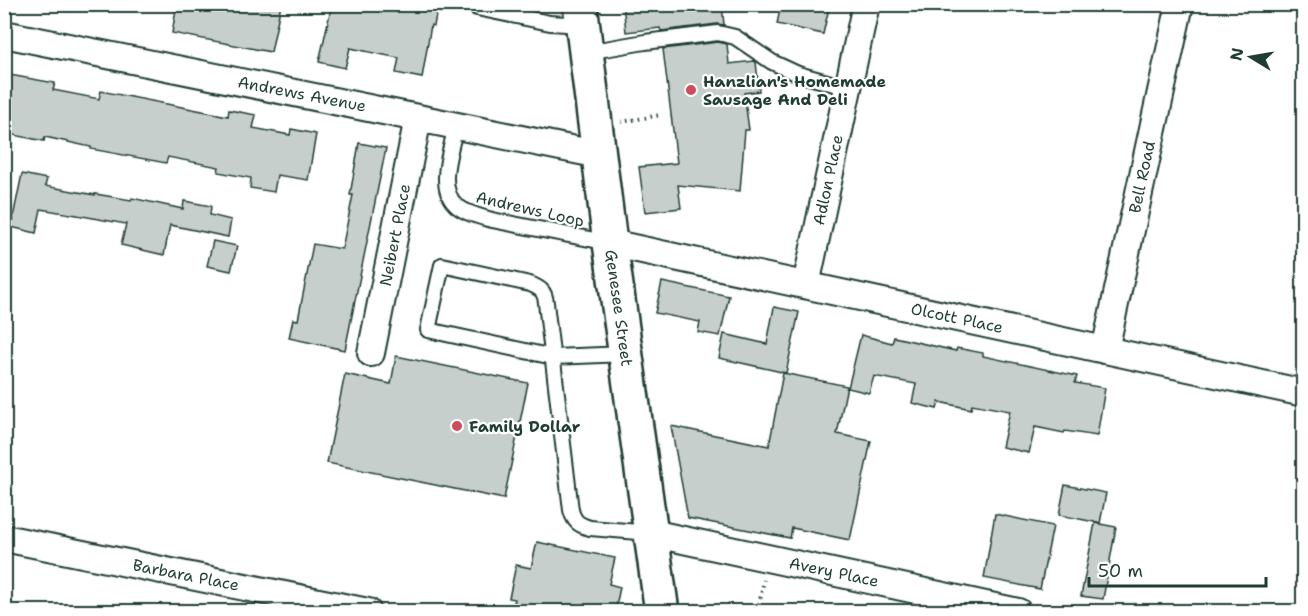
<svg xmlns="http://www.w3.org/2000/svg" width="1308" height="616" font-family="'Shantell Sans',sans-serif">
	<style>
		.building { fill: #c7cfcc; stroke: #1f3d34; stroke-width: 1.5 }
		.lines { fill: none; stroke-linecap: round; stroke-linejoin: round }
		.lane-casing { stroke: #1f3d34; stroke-width: 18 }
		.street-casing { stroke: #1f3d34; stroke-width: 30 }
		.secondary-casing { stroke: #1f3d34; stroke-width: 38 }
		.path { stroke: #1f3d34; stroke-width: 4; stroke-dasharray: 1.5 4.5; stroke-linecap: butt }
		.lane { stroke: #fff; stroke-width: 14 }
		.street { stroke: #fff; stroke-width: 26 }
		.secondary { stroke: #fff; stroke-width: 33 }
		.poi-dot { fill: #d1495b; stroke: #fff; stroke-width: 2 }
		.labels { text-anchor: middle; dominant-baseline: central; stroke-width: 4.5; stroke-linejoin: round; paint-order: stroke }
		.poi-label { font-size: 16px; font-weight: bold; fill: #1f3d34; stroke: #fff; text-anchor: start }
		.street-label { font-size: 16px; fill: #1f3d34; stroke: #fff }
	</style>
	<rect width="100%" height="100%" fill="#fff"/>
	<filter id="ink" filterUnits="userSpaceOnUse"><feTurbulence type="fractalNoise" baseFrequency=".0167" numOctaves="2"/><feDisplacementMap in="SourceGraphic" scale="12" xChannelSelector="R" yChannelSelector="G"/><feConvolveMatrix kernelMatrix="1 2 1 2 8 2 1 2 1" color-interpolation-filters="sRGB"/></filter>
	<g filter="url(#ink)">
		<g class="building">
			<polygon points="177,4 281,4 271,52 172,33"/>
			<polygon points="332,4 438,4 434,26 431,25 422,78 396,73 399,58 350,48 345,68 319,62"/>
			<polygon points="623,4 722,4 724,25 717,24 661,31 660,28 626,32"/>
			<polygon points="781,4 812,4 829,8 823,34 777,24"/>
			<polygon points="718,42 727,44 729,64 754,61 756,62 759,91 744,93 749,130 745,130 740,191 678,185 681,208 645,212 639,167 677,163 663,49"/>
			<polygon points="4,74 55,83 53,90 99,99 101,91 228,116 229,110 256,115 253,128 290,135 291,129 316,134 308,180 277,175 274,192 250,188 251,178 218,172 219,167 168,157 166,163 91,149 91,147 45,137 44,141 4,133"/>
			<polygon points="359,143 386,148 345,350 289,338 293,319 298,320 313,244 342,249 353,195 350,195"/>
			<polygon points="22,174 47,179 45,186 95,195 95,194 131,200 132,198 183,209 184,201 211,206 210,215 231,220 228,237 170,225 164,255 121,245 126,224 77,215 41,209 36,233 11,227"/>
			<polygon points="213,241 237,246 231,271 207,266"/>
			<polygon points="662,282 729,296 720,336 698,332 700,322 655,313"/>
			<polygon points="774,307 799,312 786,373 719,358 724,334 767,344"/>
			<polygon points="861,335 892,343 894,337 956,351 957,348 983,353 983,356 1077,376 1075,383 1105,388 1097,436 1065,431 1064,433 1035,427 1029,453 1002,447 1010,411 972,404 971,409 939,402 937,409 912,403 916,384 874,376 869,393 848,388"/>
			<polygon points="396,356 528,383 504,499 327,463 345,374 391,384"/>
			<polygon points="783,373 847,386 837,434 871,441 850,540 792,528 790,538 688,518 671,426 769,446"/>
			<polygon points="1065,485 1106,493 1100,523 1059,515"/>
			<polygon points="995,514 1053,526 1040,589 984,578"/>
			<polygon points="1095,523 1116,527 1103,599 1081,596"/>
			<polygon points="537,542 615,558 609,584 620,587 615,612 512,612 515,599 509,598 516,565 531,568"/>
		</g>
		<g class="lines">
			<g class="lane-casing">
				<g id="lane">
					<polyline points="477,8 550,23 583,25"/>
					<polyline points="587,52 645,42 718,33 735,37 772,62 798,74 849,88"/>
					<path d="M456 125C452 148 435 188 457 206 467 214 481 217 492 220L610 243"/>
					<path d="M626 354 553 357 428 330 442 265 530 284C540 288 545 291 546 303L571 510C574 522 579 525 590 528L651 533"/>
				</g>
			</g>
			<g class="street-casing">
				<g id="street">
					<polyline points="4,34 600,155"/>
					<polyline points="610,243 1304,393"/>
					<polyline points="806,285 866,4"/>
					<polyline points="1105,350 1180,4"/>
					<polyline points="371,353 418,118"/>
					<polyline points="651,533 1018,612"/>
					<polyline points="4,538 368,612"/>
				</g>
			</g>
			<g class="secondary-casing">
				<polyline id="secondary" points="580,4 610,243 662,612"/>
			</g>
			<g class="path">
				<polyline points="621,122 661,115"/>
				<polyline points="758,610 764,580"/>
			</g>
			<use href="#lane" class="lane"/>
			<use href="#street" class="street"/>
			<use href="#secondary" class="secondary"/>
		</g>
	</g>
	<g class="poi-dot">
		<circle cx="691" cy="90" r="6"/>
		<circle cx="457" cy="426" r="6"/>
	</g>
	<g class="labels">
		<g class="poi-label">
			<text x="703" y="81">Hanzlian's Homemade<tspan x="703" dy="18">Sausage And Deli</tspan></text>
			<text x="469" y="426">Family Dollar</text>
		</g>
		<g class="street-label">
			<text transform="translate(302 94) rotate(11)">Andrews Avenue</text>
			<text transform="translate(1142 177) rotate(-78)">Bell Road</text>
			<text transform="translate(828 180) rotate(-78)">Adlon Place</text>
			<text transform="translate(530 209) rotate(13)">Andrews Loop</text>
			<text transform="translate(395 235) rotate(-79)">Neibert Place</text>
			<text transform="translate(619 308) rotate(82)">Genesee Street</text>
			<text transform="translate(957 318) rotate(12)">Olcott Place</text>
			<text transform="translate(834 572) rotate(12)">Avery Place</text>
			<text transform="translate(186 575) rotate(11)">Barbara Place</text>
		</g>
	</g>
	<rect width="1308" height="616" fill="none" stroke="#fff" stroke-width="24"/>
	<rect x="12" y="12" width="1284" height="592" fill="none" stroke="#1f3d34" stroke-width="2" filter="url(#ink)"/>
	<g transform="translate(1251 57) rotate(281)" stroke="#ffffff" stroke-width="4.5" paint-order="stroke">
	<path d="M0-4.5L10 22L0 15L-10 22Z" fill="#1f3d34"/>
	<text y="-9" font-size="16" font-weight="bold" text-anchor="middle" fill="#1f3d34">N</text>
	</g>
	<path d="M1089 577v9h177v-9" fill="none" stroke="#1f3d34" stroke-width="3"/>
	<text x="1098" y="577" font-size="18" fill="#1f3d34" stroke="#ffffff" stroke-width="4.5" paint-order="stroke">50 m</text>
</svg>
